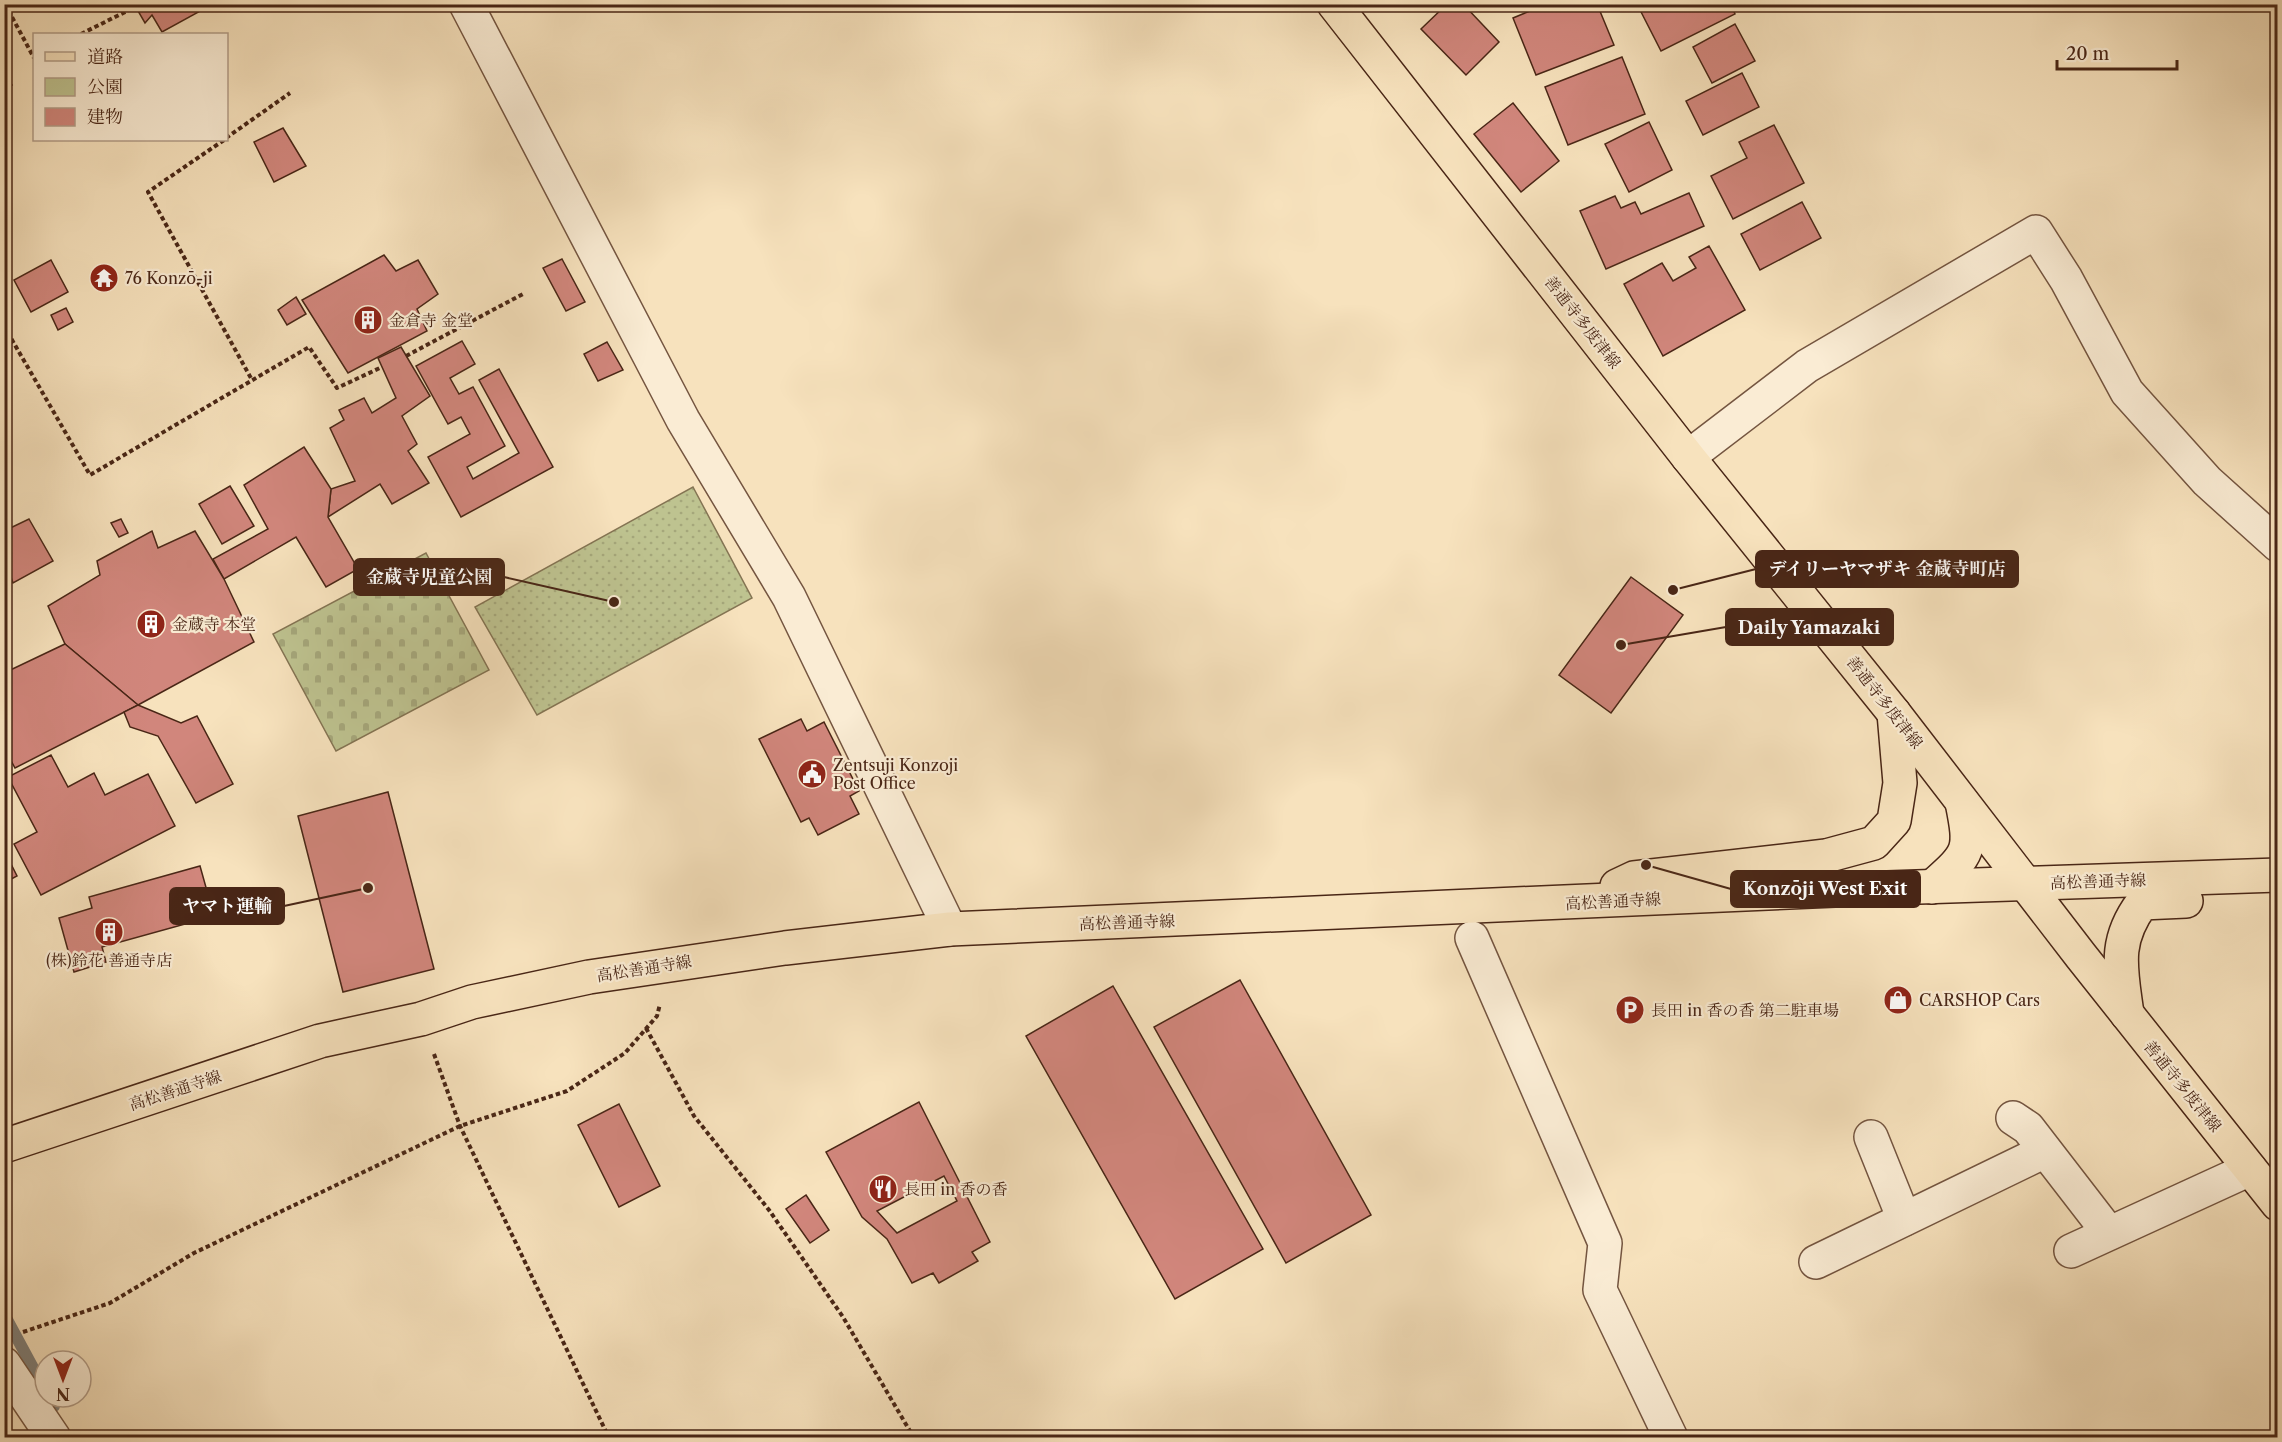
<svg xmlns="http://www.w3.org/2000/svg" width="2282" height="1442" font-family="'Libre Caslon Text','Noto Serif JP',serif">
	<style>
		.green { fill: url(#green-dots); stroke: #847453; stroke-width: 1.5 }
		.cemetery { fill: url(#cemetery-stones); stroke: #847453; stroke-width: 1.5 }
		.lines { fill: none; stroke-linecap: round; stroke-linejoin: round }
		.stream { stroke: #7e7f7a; stroke-width: 12 }
		.building { fill: #d1867c; stroke: #492616; stroke-width: 1.5; fill-rule: evenodd }
		.minor-casing { stroke: #745540; stroke-width: 36 }
		.major-casing { stroke: #492616; stroke-width: 36 }
		.path { stroke: #492616; stroke-width: 4; stroke-dasharray: 4.5 3; stroke-linecap: butt }
		.minor { stroke: #faecd4; stroke-width: 33 }
		.major { stroke: #f7e2bd; stroke-width: 33 }
		.labels { text-anchor: middle; dominant-baseline: central; stroke-width: 4.5; stroke-linejoin: round; paint-order: stroke }
		.poi-label { font-size: 16px; fill: #492616; stroke: #faecd4; text-anchor: start }
		.street-label { font-size: 16px; fill: #492616; stroke: #faecd4 }
		.leader { fill: none; stroke: #492616; stroke-width: 2 }
		.callout-dot { fill: #492616; stroke: #faecd4; stroke-width: 2 }
		.callout { fill: #492616; stroke: #492616; stroke-width: 2 }
		.callout-label { font-size: 18px; text-anchor: middle; font-weight: bold; fill: #fff }
	</style>
	<defs>
		<pattern id="green-dots" width="8" height="8" patternUnits="userSpaceOnUse" patternTransform="scale(1.5)"><rect width="8" height="8" fill="#bec390"/><path d="M2 2h.1M6 6h.1" fill="none" stroke="#a5a77b" stroke-width="1.8" stroke-linecap="round"/></pattern>
		<pattern id="cemetery-stones" width="16" height="16" patternUnits="userSpaceOnUse" patternTransform="scale(1.5)"><rect width="16" height="16" fill="#bec390"/><path d="M2 7V4a2 2 0 0 1 4 0v3zM10 15v-3a2 2 0 0 1 4 0v3z" fill="#a5a77b"/></pattern>
	</defs>
	<rect width="100%" height="100%" fill="#f7e2bd"/>
	<filter id="stains"><feTurbulence type="fractalNoise" baseFrequency=".00333" numOctaves="4"/><feColorMatrix values="0 0 0 0 .2 0 0 0 0 .09 0 0 0 0 .02 0 0 0 .5 -.17"/></filter>
	<radialGradient id="worn" r=".72"><stop offset=".6" stop-color="#630" stop-opacity="0"/><stop offset="1" stop-color="#630" stop-opacity=".3"/></radialGradient>
	<polygon class="green" points="693,487 752,598 537,715 475,607"/>
	<polygon class="cemetery" points="426,553 489,670 336,751 273,634"/>
	<g class="lines">
		<g class="stream">
			<polyline points="4,1314 45,1390"/>
			<polyline points="49,1397 54,1406"/>
		</g>
	</g>
	<g class="building">
		<polygon points="134,4 202,4 204,9 162,32 152,15 145,23"/>
		<polygon points="1447,4 1463,4 1499,42 1466,75 1421,29"/>
		<polygon points="1547,4 1597,4 1614,45 1536,75 1513,18"/>
		<polygon points="1637,4 1731,4 1735,14 1661,51"/>
		<polygon points="1735,24 1755,61 1712,83 1693,47"/>
		<polygon points="1622,57 1645,114 1568,145 1545,87"/>
		<polygon points="1742,73 1759,107 1703,135 1686,101"/>
		<polygon points="4,74 12,85 4,89"/>
		<polygon points="1513,103 1559,161 1521,192 1474,134"/>
		<polygon points="1649,122 1672,170 1629,192 1605,144"/>
		<polygon points="1774,125 1804,183 1733,219 1711,176 1747,158 1739,142"/>
		<polygon points="283,128 306,166 274,182 254,142"/>
		<polygon points="1689,193 1704,226 1606,269 1580,211 1615,196 1621,208 1635,202 1641,214"/>
		<polygon points="1802,202 1821,238 1760,270 1741,234"/>
		<polygon points="1709,246 1745,310 1663,356 1624,284 1662,263 1673,281 1696,268 1689,257"/>
		<polygon points="384,255 396,271 418,260 438,294 417,309 427,331 348,373 302,300"/>
		<polygon points="562,259 585,302 566,311 543,268"/>
		<polygon points="51,260 68,292 31,312 14,280"/>
		<polygon points="296,297 306,314 287,325 278,310"/>
		<polygon points="66,308 73,322 58,330 51,315"/>
		<polygon points="462,341 475,364 450,378 459,394 473,387 505,446 467,467 473,479 519,453 479,380 499,369 553,467 461,517 428,457 470,434 461,417 448,424 416,366"/>
		<polygon points="607,342 623,370 598,381 584,354"/>
		<polygon points="401,347 430,396 402,416 417,444 408,451 429,483 392,504 380,484 328,517 331,489 355,481 330,428 344,420 339,410 364,398 372,413 396,398 378,358"/>
		<polygon points="304,447 331,489 328,517 358,569 326,587 296,537 224,579 213,559 268,529 244,485"/>
		<polygon points="230,486 254,526 222,544 199,504"/>
		<polygon points="29,519 53,561 13,583 4,557 4,531"/>
		<polygon points="121,519 128,533 119,537 111,523"/>
		<polygon points="152,531 158,548 195,531 224,579 254,642 138,705 65,644 48,606 100,575 97,561"/>
		<polygon points="1631,577 1683,615 1611,713 1559,675"/>
		<polygon points="65,644 138,705 15,768 4,748 4,673"/>
		<polygon points="138,705 181,723 197,716 233,784 196,803 158,736 130,727 124,712"/>
		<polygon points="801,719 807,731 824,722 859,791 850,796 859,814 818,835 809,818 801,822 759,739"/>
		<polygon points="51,755 68,787 94,773 105,795 148,774 175,826 41,895 14,844 37,832 8,777"/>
		<polygon points="4,756 11,768 4,772"/>
		<polygon points="388,792 434,969 343,992 298,816"/>
		<polygon points="4,850 17,876 4,883"/>
		<polygon points="200,866 214,916 102,947 106,962 74,972 59,918 92,908 89,897"/>
		<polygon points="1240,980 1371,1215 1286,1263 1154,1027"/>
		<polygon points="1113,986 1263,1249 1175,1299 1026,1036"/>
		<path d="M919 1102 990 1242 972 1252 978 1261 939 1283 933 1273 912 1283 887 1239 862 1217 826 1152ZM944 1176 957 1201 897 1233 877 1211Z"/>
		<polygon points="619,1104 660,1186 619,1207 578,1125"/>
		<polygon points="806,1195 829,1230 810,1243 786,1209"/>
	</g>
	<g class="lines">
		<g class="minor-casing">
			<g id="minor">
				<polyline points="466,4 683,420 789,597 950,929"/>
				<polyline points="1688,457 1807,366 2036,232 2066,279 2127,392 2207,481 2278,545"/>
				<polyline points="1472,938 1605,1243 1600,1290 1671,1438"/>
				<polyline points="2013,1118 2028,1128 2109,1233"/>
				<polyline points="1871,1137 1904,1219"/>
				<polyline points="2071,1251 2250,1169"/>
				<polyline points="1816,1262 2045,1151"/>
				<polyline points="4,1364 54,1438"/>
			</g>
		</g>
		<g class="major-casing">
			<g id="major">
				<polyline points="1334,4 1688,457 1894,713 2081,956 2278,1204"/>
				<polyline points="1617,886 1634,878 1826,856 1874,843 1894,821 1900,783 1894,713"/>
				<path d="M1932 887C1970 853 1972 852 1962 802"/>
				<path d="M2127 1014C2121 969 2113 942 2142 903L2186 901"/>
				<polyline points="4,1146 320,1041 421,1019 472,1002 589,977 785,948 950,929 1858,889 2278,875"/>
			</g>
		</g>
		<g class="path">
			<polyline points="5,4 34,58"/>
			<polyline points="81,34 135,7"/>
			<polyline points="226,138 290,93"/>
			<polyline points="224,140 148,192 252,380"/>
			<polyline points="4,326 90,475 309,347 337,388 382,367"/>
			<polyline points="406,356 523,294"/>
			<polyline points="646,1028 694,1116 769,1210 843,1317 914,1438"/>
			<polyline points="434,1054 460,1126 609,1438"/>
			<polyline points="23,1332 110,1303 194,1253 460,1126 567,1091 625,1053 657,1016 660,1004"/>
		</g>
		<use href="#minor" class="minor"/>
		<use href="#major" class="major"/>
	</g>
	<defs>
		<g id="temple-disc" transform="scale(1.5)"><circle r="9.5" fill="#8f2418" stroke="#faecd4"/><path d="M0-6L5-2H3V0L6.5 2.5H4V6H1.5V3h-3V6H-4V2.5H-6.5L-3 0V-2H-5Z" fill="#fff"/></g>
		<g id="building-disc" transform="scale(1.5)"><circle r="9.5" fill="#8f2418" stroke="#faecd4"/><path d="M-4-6H4V6H1V3H-1V6H-4ZM-2.5-4.3h1.7v1.8h-1.7ZM.8-4.3h1.7v1.8H.8ZM-2.5-1h1.7V.8h-1.7ZM.8-1h1.7V.8H.8Z" fill="#fff"/></g>
		<g id="civic-disc" transform="scale(1.5)"><circle r="9.5" fill="#8f2418" stroke="#faecd4"/><path d="M-.6-6.5H3V-4.5H.6V-3L4-1V1h2V6H-6V1h2V-1L-.6-3ZM-1.2 2.5V6h2.4V2.5Z" fill="#fff"/></g>
		<g id="shop-disc" transform="scale(1.5)"><circle r="9.5" fill="#8f2418" stroke="#faecd4"/><path d="M-5-2.5h2.3a2.7 3.5 0 0 1 5.4 0H5L5.5 6h-11ZM-1.5-2.5h3a1.5 2.3 0 0 0-3 0Z" fill="#fff"/></g>
		<g id="parking-disc" transform="scale(1.5)"><circle r="9.5" fill="#8f2418" stroke="#faecd4"/><path d="M-3.5-5.5H1a3.5 3.5 0 0 1 0 7H-1V5.5H-3.5ZM-1-3.4V-.6H.8a1.4 1.4 0 0 0 0-2.8Z" fill="#fff"/></g>
		<g id="restaurant-disc" transform="scale(1.5)"><circle r="9.5" fill="#8f2418" stroke="#faecd4"/><path d="M-5-6h1v4h1v-4h1v4h1v-4h1v5L-1.5 .5V6h-2V.5L-5-1ZM5-6V6H3V1.5H1.5Q1.5-4 5-6Z" fill="#fff"/></g>
	</defs>
	<g fill-rule="evenodd">
		<use href="#temple-disc" x="104" y="278"/>
		<use href="#building-disc" x="368" y="320"/>
		<use href="#building-disc" x="151" y="624"/>
		<use href="#civic-disc" x="812" y="774"/>
		<use href="#building-disc" x="109" y="932"/>
		<use href="#shop-disc" x="1898" y="1000"/>
		<use href="#parking-disc" x="1630" y="1010"/>
		<use href="#restaurant-disc" x="883" y="1189"/>
	</g>
	<g class="labels">
		<g class="poi-label">
			<text x="125" y="278">76 Konzō-ji</text>
			<text x="389" y="320">金倉寺 金堂</text>
			<text x="172" y="624">金蔵寺 本堂</text>
			<text x="833" y="765">Zentsuji Konzoji<tspan x="833" dy="18">Post Office</tspan></text>
			<text x="109" y="960" text-anchor="middle">(株)鈴花 善通寺店</text>
			<text x="1919" y="1000">CARSHOP Cars</text>
			<text x="1651" y="1010">長田 in 香の香 第二駐車場</text>
			<text x="904" y="1189">長田 in 香の香</text>
		</g>
		<g class="street-label">
			<text transform="translate(1583 322) rotate(52)">善通寺多度津線</text>
			<text transform="translate(1885 702) rotate(52)">善通寺多度津線</text>
			<text transform="translate(2098 881) rotate(-2)">高松善通寺線</text>
			<text transform="translate(1613 901) rotate(-3)">高松善通寺線</text>
			<text transform="translate(1127 922) rotate(-2)">高松善通寺線</text>
			<text transform="translate(644 968) rotate(-9)">高松善通寺線</text>
			<text transform="translate(2183 1086) rotate(51)">善通寺多度津線</text>
			<text transform="translate(175 1090) rotate(-18)">高松善通寺線</text>
		</g>
	</g>
	<path class="leader" d="M1673 590L1756 569M614 602L504 577M1621 645L1726 627M1646 865L1731 889M368 888L284 906"/>
	<g class="callout-dot">
		<circle cx="1673" cy="590" r="6"/>
		<circle cx="614" cy="602" r="6"/>
		<circle cx="1621" cy="645" r="6"/>
		<circle cx="1646" cy="865" r="6"/>
		<circle cx="368" cy="888" r="6"/>
	</g>
	<g class="callout">
		<rect x="1756" y="551" width="262" height="36" rx="6"/>
		<rect x="354" y="559" width="150" height="36" rx="6"/>
		<rect x="1726" y="609" width="167" height="36" rx="6"/>
		<rect x="1731" y="871" width="189" height="36" rx="6"/>
		<rect x="170" y="888" width="114" height="36" rx="6"/>
	</g>
	<g class="callout-label">
		<text x="1887" y="575">デイリーヤマザキ 金蔵寺町店</text>
		<text x="429" y="583">金蔵寺児童公園</text>
		<text x="1809" y="634">Daily Yamazaki</text>
		<text x="1825" y="895">Konzōji West Exit</text>
		<text x="227" y="912">ヤマト運輸</text>
	</g>
	<rect width="2282" height="1442" fill="none" stroke="#f7e2bd" stroke-width="24"/>
	<rect x="6" y="6" width="2270" height="1430" fill="none" stroke="#492616" stroke-width="3"/>
	<rect x="12" y="12" width="2258" height="1418" fill="none" stroke="#492616" stroke-width="1.5"/>
	<rect x="33" y="33" width="195" height="108" fill="#faecd4" stroke="#b39d88" stroke-width="1.5"/>
	<rect x="45" y="52" width="30" height="9" fill="#f7e2bd" stroke="#b39d88" stroke-width="1.5"/>
	<text x="87" y="63" font-size="18" fill="#492616">道路</text>
	<rect x="45" y="78" width="30" height="18" fill="#bec390" stroke="#b39d88" stroke-width="1.5"/>
	<text x="87" y="93" font-size="18" fill="#492616">公園</text>
	<rect x="45" y="108" width="30" height="18" fill="#d1867c" stroke="#b39d88" stroke-width="1.5"/>
	<text x="87" y="123" font-size="18" fill="#492616">建物</text>
	<g transform="translate(63 1379) rotate(180)"><circle r="28" fill="#faecd4" stroke="#b39d88" stroke-width="1.5"/>
	<path d="M0-4.5L10 22L0 15L-10 22Z" fill="#8f2418"/>
	<text y="-9" font-size="16" font-weight="bold" text-anchor="middle" fill="#492616">N</text>
	</g>
	<path d="M2057 60v9h120v-9" fill="none" stroke="#492616" stroke-width="3"/>
	<text x="2066" y="60" font-size="18" fill="#492616" stroke="#faecd4" stroke-width="4.5" paint-order="stroke">20 m</text>
	<rect width="100%" height="100%" filter="url(#stains)"/>
	<rect width="100%" height="100%" fill="url(#worn)"/>
</svg>
